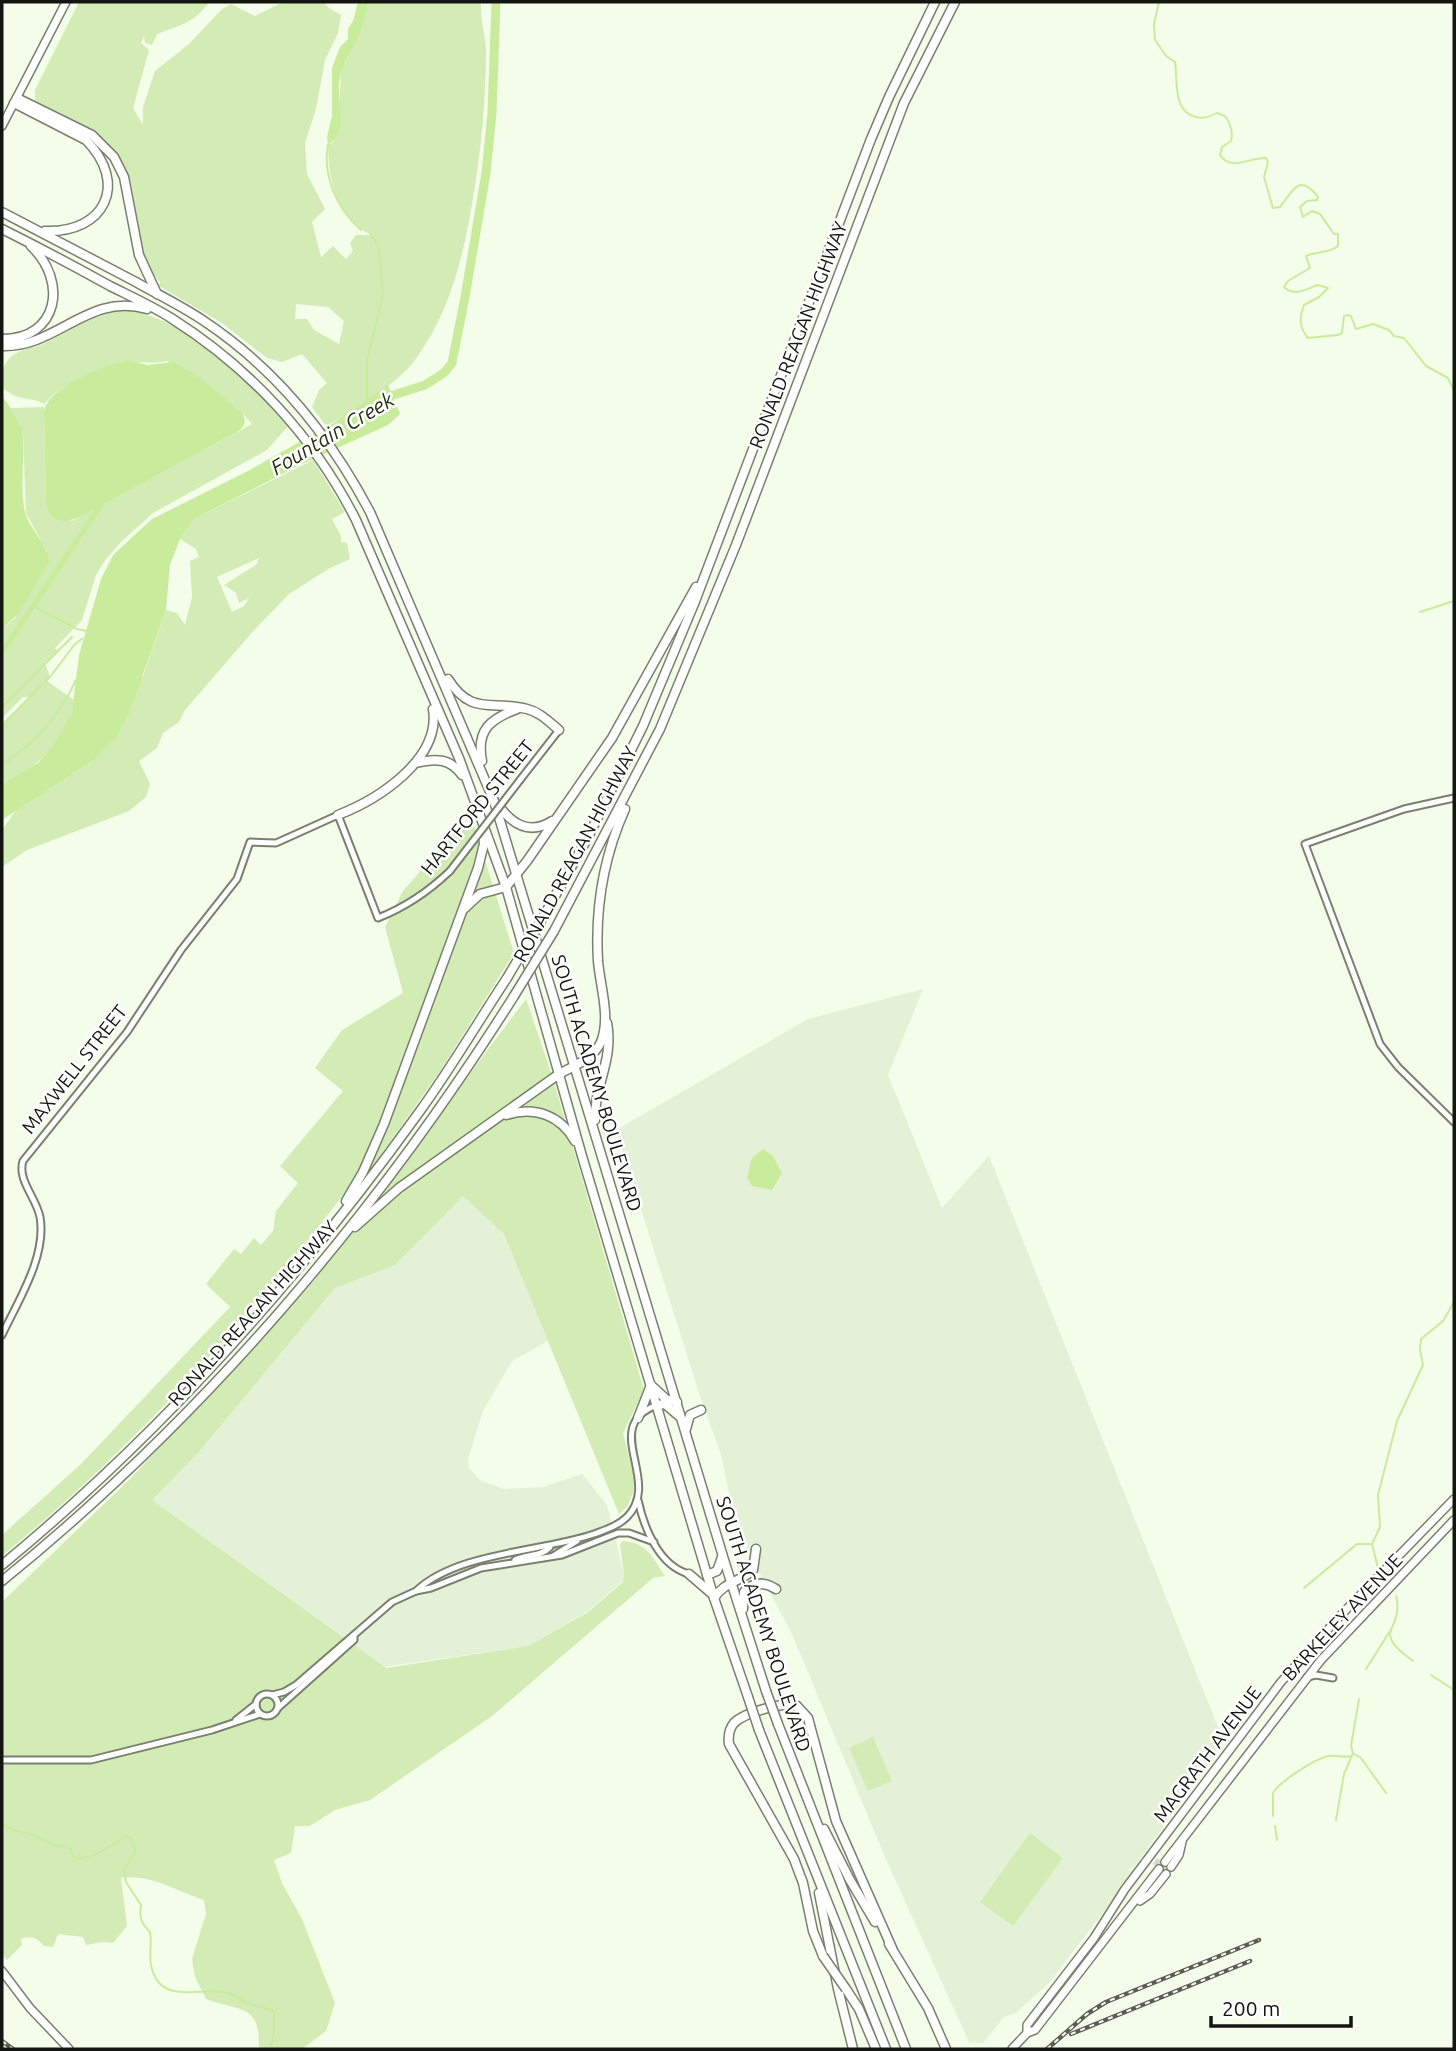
<svg xmlns="http://www.w3.org/2000/svg" width="1456" height="2051" font-family="Ubuntu,sans-serif">
	<style>
		.built { fill: #e5f1d6 }
		.green { fill: #d3ecb6; fill-rule: evenodd }
		.water { fill: #c9ec9c }
		.lines { fill: none; stroke-linecap: round; stroke-linejoin: round }
		.stream { stroke: #c9ec9c; stroke-width: 2 }
		.canal { stroke: #c9ec9c; stroke-width: 5 }
		.river { stroke: #c9ec9c; stroke-width: 9 }
		.major-tunnel { stroke: #d1dac8; stroke-width: 7; stroke-dasharray: 7 3.5; stroke-linecap: butt }
		.minor-casing { stroke: #78816f; stroke-width: 9 }
		.major-casing { stroke: #78816f; stroke-width: 10 }
		.highway-casing { stroke: #78816f; stroke-width: 11 }
		.minor { stroke: #fff; stroke-width: 5 }
		.major { stroke: #fff; stroke-width: 7 }
		.highway { stroke: #fff; stroke-width: 8 }
		.rail-casing { stroke: #595e54; stroke-width: 4.5 }
		.rail { stroke: #fff; stroke-width: 2; stroke-dasharray: 5; stroke-linecap: butt }
		.minor-bridge-casing { stroke: #78816f; stroke-width: 9; stroke-linecap: butt }
		.highway-bridge-casing { stroke: #78816f; stroke-width: 11; stroke-linecap: butt }
		.minor-bridge { stroke: #fff; stroke-width: 5 }
		.highway-bridge { stroke: #fff; stroke-width: 8 }
		.labels { text-anchor: middle; dominant-baseline: central; stroke-width: 5; stroke-linejoin: round; paint-order: stroke }
		.street-label { font-size: 19px; fill: #131610; stroke: #fff }
		.water-label { font-size: 21px; font-style: italic; fill: #23300f; stroke: #fff }
	</style>
	<rect width="100%" height="100%" fill="#f3fde9"/>
	<g class="built">
		<polygon points="923,989 888,1075 942,1208 989,1156 1224,1742 1135,1866 1128,1870 1132,1871 1105,1910 1049,1983 1017,2012 1004,2017 983,2043 969,2042 885,1857 792,1634 748,1551 730,1496 721,1455 698,1390 616,1130 808,1019"/>
		<polygon points="463,1195 504,1234 548,1341 512,1361 483,1411 468,1459 469,1468 481,1481 504,1489 543,1487 582,1474 607,1505 624,1573 623,1581 588,1611 528,1646 383,1667 152,1500 199,1452 335,1288 395,1265"/>
	</g>
	<g class="green">
		<path d="M79 2H209C195 23 180 25 157 34L152 45 145 43 144 36 141 43 149 50 133 108 143 125V107L155 71 189 44 222 9 231 4 255 16 283 2H324L329 8 341 15 338 33 325 60 316 109 305 143 307 174 325 209 312 222 321 257 333 246 346 259 353 251 350 243 356 235H371C336 218 328 179 328 144L332 143 338 134 341 72 360 32 368 2H481C480 18 485 33 486 49 486 95 482 141 475 186 465 249 453 308 415 360 397 384 353 412 326 426L312 407 319 390 327 383 302 354 282 362 267 358 222 323 159 286 160 282 146 266 131 184 119 156 97 133 35 103V90ZM296 304 328 307 344 321 339 344 314 330 307 319H295Z"/>
		<path d="M128 310C190 321 248 379 289 425L267 450 153 513 122 541 106 559 96 575 82 620 55 648 58 651 45 662 50 677 47 681 74 700C70 738 35 770 2 785V725L30 697H23L2 718V629L15 618 47 552 26 513 23 433 11 408 44 407 46 503 72 521 252 424 242 413 167 361C152 364 147 361 134 363 110 365 59 382 45 404 29 396 20 402 4 389 1 378 1 367 9 359 17 349 31 349 43 344 71 331 95 312 128 310Z"/>
		<path d="M313 460 345 512 332 519 341 536V542L347 543 350 559 328 569 289 594 255 629 185 710 179 722 163 733 157 748 139 761 150 784 146 797 129 811 27 850 2 867V830L16 810 34 797 143 676 166 610 177 613 185 625 192 597 190 561 199 557 196 549 180 539 194 519ZM259 558 257 564 224 585 236 593 239 603 249 598 244 606 232 612 217 577Z"/>
		<path d="M473 822 514 953 439 1073 365 1177 349 1187C247 1323 133 1448 2 1556V1535L81 1464 230 1307 206 1284 234 1249 241 1254 254 1238 261 1245 273 1231 276 1211 298 1183 280 1166 343 1091 315 1068 342 1030 403 993 385 927 403 891 454 833Z"/>
		<path d="M526 999 551 1072 644 1390 623 1433 636 1485 627 1507 619 1514 504 1234 463 1196 395 1265 335 1288 199 1452 152 1500 386 1668 528 1646 588 1612 623 1582 624 1574 620 1544 623 1541C648 1543 652 1557 665 1576L653 1578 492 1716 370 1800 335 1810 310 1826H295L291 1853 274 1860 282 1883 302 1919 335 2003 326 2031 302 2049H259C260 2003 241 2012 206 1999L195 1977 192 1959 206 1914 204 1900C176 1891 150 1873 121 1878L127 1926 113 1943 103 1942 86 1945 83 1937 58 1934 53 1947 44 1946C38 1938 30 1935 21 1939L22 1945 7 1960 2 1954V1602L129 1480 313 1282Z"/>
		<polygon points="873,1737 892,1781 868,1791 849,1748"/>
		<polygon points="1030,1833 1063,1858 1013,1926 980,1902"/>
	</g>
	<g class="water">
		<path d="M358 2H368C366 12 364 23 360 33 353 50 341 65 339 84 337 102 350 135 328 144L327 137 332 116V68L340 47 348 39V29L353 21Z"/>
		<path d="M129 361 148 365 174 362 203 380 242 413C247 421 245 427 237 432L82 516C66 523 50 525 46 503L44 413C45 388 107 363 129 361Z"/>
		<polygon points="388,385 400,414 388,425 300,465 194,519 180,539 170,565 166,610 129,713 116,738 97,757 2,820 2,785 38,763 55,743 72,712 79,655 101,579 113,555 152,519 246,472 335,422"/>
		<path d="M2 397C11 405 15 418 22 428 26 455 19 485 25 512 30 530 47 543 49 562L20 612 2 629Z"/>
		<polygon points="763,1149 773,1156 782,1173 772,1190 752,1186 747,1178 752,1158"/>
	</g>
	<g class="lines">
		<g class="stream">
			<path d="M1159 2 1154 24 1155 40 1166 56 1175 62C1178 79 1172 112 1196 117 1204 119 1210 117 1217 113L1225 116C1231 124 1233 132 1231 141L1222 147 1220 155C1231 172 1250 157 1266 158L1268 162 1264 177 1273 208 1280 207C1293 191 1299 172 1318 197L1317 200 1307 201 1300 207 1303 217 1312 211 1320 214 1334 234H1338V246C1328 254 1317 251 1306 256L1310 268 1288 281 1284 287C1294 297 1307 289 1318 285L1328 288 1319 297 1304 305C1299 318 1299 327 1308 338L1338 335 1342 333 1344 316 1348 315 1351 316 1356 329 1373 324 1389 330 1394 336 1404 338 1426 366 1448 378 1454 391"/>
			<path d="M328 144C322 176 337 209 361 230"/>
			<polyline points="367,401 367,361 383,294 379,248 371,234"/>
			<polyline points="37,608 77,629 87,631"/>
			<polyline points="1420,612 1454,601"/>
			<polyline points="2,707 72,637"/>
			<polyline points="2,725 50,677 75,644 82,639"/>
			<path d="M2 765C34 744 60 715 76 680"/>
			<polyline points="1378,1568 1372,1544 1380,1527 1378,1495 1397,1421 1423,1365 1420,1350 1421,1339 1443,1321 1454,1302"/>
			<polyline points="1304,1588 1357,1544 1371,1544"/>
			<path d="M1396 1596C1405 1632 1368 1629 1413 1661"/>
			<polyline points="1366,1669 1390,1631"/>
			<polyline points="1431,1675 1454,1690"/>
			<polyline points="1354,1754 1361,1758 1386,1793"/>
			<path d="M1273 1816V1793C1279 1782 1316 1758 1329 1756 1337 1755 1342 1758 1351 1756"/>
			<polyline points="1336,1820 1344,1774 1353,1753 1351,1746 1359,1699"/>
			<path d="M2 1823C12 1833 21 1830 33 1835 50 1842 50 1846 70 1848L74 1858C93 1861 110 1845 126 1836L130 1837 136 1851 124 1870 126 1882 141 1905C139 1918 141 1923 150 1932 152 1943 149 1955 151 1965 159 2005 196 1988 224 1992 232 1993 237 1998 243 2001 252 2006 264 2007 274 2011V2033L270 2049"/>
			<polyline points="1275,1826 1277,1840"/>
		</g>
		<polyline class="canal" points="2,652 100,506"/>
		<polyline class="river" points="381,399 425,385 444,373 452,363 465,297 486,173 492,113 496,2"/>
		<g class="major-tunnel">
			<polyline points="1156,1866 1161,1859"/>
			<polyline points="1162,1871 1168,1864"/>
		</g>
		<g class="minor-casing">
			<g id="minor">
				<polyline points="520,780 559,730"/>
				<polyline points="1454,798 1404,809 1305,844 1380,1044 1398,1067 1454,1122"/>
				<path d="M2 1335C18 1301 47 1256 40 1217 36 1197 17 1180 23 1161L127 1032 181 950 237 879 250 842 276 843 338 815 378 918C406 907 428 892 450 871"/>
				<path d="M638 1500C644 1528 659 1566 689 1574"/>
				<polyline points="553,1556 577,1541"/>
				<path d="M515 1560C526 1554 541 1557 550 1547"/>
				<path d="M416 1591C457 1552 541 1552 594 1534 605 1530 618 1526 627 1517 663 1480 599 1427 657 1405"/>
				<polyline points="1307,1677 1316,1675 1333,1678"/>
				<circle cx="267" cy="1705" r="11"/>
				<polyline points="272,1695 284,1692 296,1685 392,1602 416,1591 431,1588 481,1568 562,1555 618,1533 629,1533 654,1542"/>
				<polyline points="278,1708 354,1640 354,1635"/>
				<polyline points="236,1720 256,1704"/>
				<polyline points="2,1760 91,1760 212,1730 260,1714"/>
			</g>
		</g>
		<g class="major-casing">
			<g id="major">
				<polyline points="2,126 66,2"/>
				<polyline points="1165,1862 1321,1660 1454,1520"/>
				<polyline points="1171,1867 1179,1855 1182,1842"/>
				<polyline points="1140,1901 1150,1894 1166,1874"/>
				<polyline points="2,1971 30,2008 69,2049"/>
				<polyline points="1027,2033 1035,2030 1159,1869"/>
				<polyline points="1012,2049 1027,2033 1027,2025 1094,1938 1125,1889 1281,1682 1339,1617 1454,1499"/>
			</g>
		</g>
		<g class="highway-casing">
			<g id="highway">
				<polyline points="17,98 92,135 114,157 124,177 139,255 157,294"/>
				<path d="M14 103 86 140C129 184 105 233 45 231"/>
				<path d="M2 212C46 235 90 258 134 281 157 294 182 306 204 321 276 369 330 436 370 512L494 801 725 1563 766 1691"/>
				<path d="M2 229C38 247 74 266 110 286 130 296 152 306 171 318 250 368 314 437 356 520L459 758 506 887 582 1156 714 1598 748 1697"/>
				<path d="M2 339C59 339 68 281 31 246"/>
				<path d="M2 346C57 348 88 292 147 309"/>
				<path d="M448 679C471 716 491 700 527 709 540 712 549 722 559 730"/>
				<path d="M482 761C476 730 490 719 517 709"/>
				<path d="M416 763C435 758 450 758 462 775"/>
				<path d="M499 806C513 825 530 835 552 821"/>
				<path d="M338 815C379 799 441 759 433 709"/>
				<polyline points="465,908 480,894 506,887 527,861 612,738 696,587"/>
				<polyline points="546,912 587,839 643,726 694,604 871,139 889,97 935,2"/>
				<polyline points="554,931 660,729 736,545 904,103 955,2"/>
				<path d="M506 1115C535 1106 560 1115 575 1141"/>
				<path d="M595 1120C594 1085 614 1061 607 1023"/>
				<polyline points="346,1201 363,1172 384,1124 478,868 484,844 483,834"/>
				<path d="M355 1227 399 1188 559 1074C574 1066 594 1058 601 1042 611 1017 600 986 598 961 595 909 604 856 625 809"/>
				<polyline points="653,1387 666,1399 677,1402"/>
				<polyline points="657,1405 665,1404 679,1416"/>
				<polyline points="638,1418 651,1385"/>
				<polyline points="686,1429 690,1415 701,1410"/>
				<path d="M2 1565C161 1434 300 1278 420 1111 451 1068 478 1022 507 978"/>
				<polyline points="689,1574 711,1593"/>
				<polyline points="707,1575 717,1571 722,1557"/>
				<path d="M2 1581C203 1418 376 1215 514 996"/>
				<path d="M714 1598C724 1582 740 1582 753 1570L756 1549"/>
				<path d="M743 1609 744 1592C754 1581 765 1582 776 1589"/>
				<polyline points="778,1724 906,2049"/>
				<polyline points="759,1730 886,2049"/>
				<polyline points="824,1829 850,1880 875,1922"/>
				<polyline points="819,1893 838,1989 853,2049"/>
				<polyline points="889,1944 928,2008 946,2049"/>
				<path d="M823 1956 813 1931 803 1883 794 1859 729 1744C728 1736 729 1729 734 1723 744 1713 784 1701 797 1706L808 1718 836 1821 892 1948"/>
				<polyline points="846,1989 859,2009 876,2049"/>
			</g>
		</g>
		<use href="#minor" class="minor"/>
		<use href="#major" class="major"/>
		<use href="#highway" class="highway"/>
		<g class="rail-casing">
			<g id="rail">
				<polyline points="1071,2034 1250,1961"/>
				<polyline points="2,2041 13,2049"/>
				<polyline points="1047,2049 1087,2014 1106,2002 1259,1940"/>
			</g>
		</g>
		<use href="#rail" class="rail"/>
		<g class="minor-bridge-casing">
			<polyline id="minor-bridge" points="450,871 520,780"/>
		</g>
		<g class="highway-bridge-casing">
			<g id="highway-bridge">
				<polyline points="507,978 546,912"/>
				<polyline points="514,996 554,931"/>
				<polyline points="766,1691 778,1724"/>
				<polyline points="748,1697 759,1730"/>
				<polyline points="823,1956 846,1989"/>
			</g>
		</g>
		<use href="#minor-bridge" class="minor-bridge"/>
		<use href="#highway-bridge" class="highway-bridge"/>
	</g>
	<g class="labels">
		<g class="street-label">
			<text transform="translate(798 335) rotate(-69)">RONALD REAGAN HIGHWAY</text>
			<text transform="translate(477 807) rotate(-51)">HARTFORD STREET</text>
			<text transform="translate(575 854) rotate(-62)">RONALD REAGAN HIGHWAY</text>
			<text transform="translate(74 1069) rotate(-52)">MAXWELL STREET</text>
			<text transform="translate(597 1083) rotate(73)">SOUTH ACADEMY BOULEVARD</text>
			<text transform="translate(252 1313) rotate(-48)">RONALD REAGAN HIGHWAY</text>
			<text transform="translate(1342 1617) rotate(-47)">BARKELEY AVENUE</text>
			<text transform="translate(764 1624) rotate(72)">SOUTH ACADEMY BOULEVARD</text>
			<text transform="translate(1207 1754) rotate(-53)">MAGRATH AVENUE</text>
		</g>
		<g class="water-label">
			<text transform="translate(332 433) rotate(-31)">Fountain Creek</text>
		</g>
	</g>
	<rect width="1456" height="2051" fill="none" stroke="#131610" stroke-width="7"/>
	<path d="M1211 2016v10h140v-10" fill="none" stroke="#131610" stroke-width="3.5"/>
	<text x="1222" y="2016" font-size="21" fill="#131610" stroke="#ffffff" stroke-width="5" paint-order="stroke">200 m</text>
</svg>
